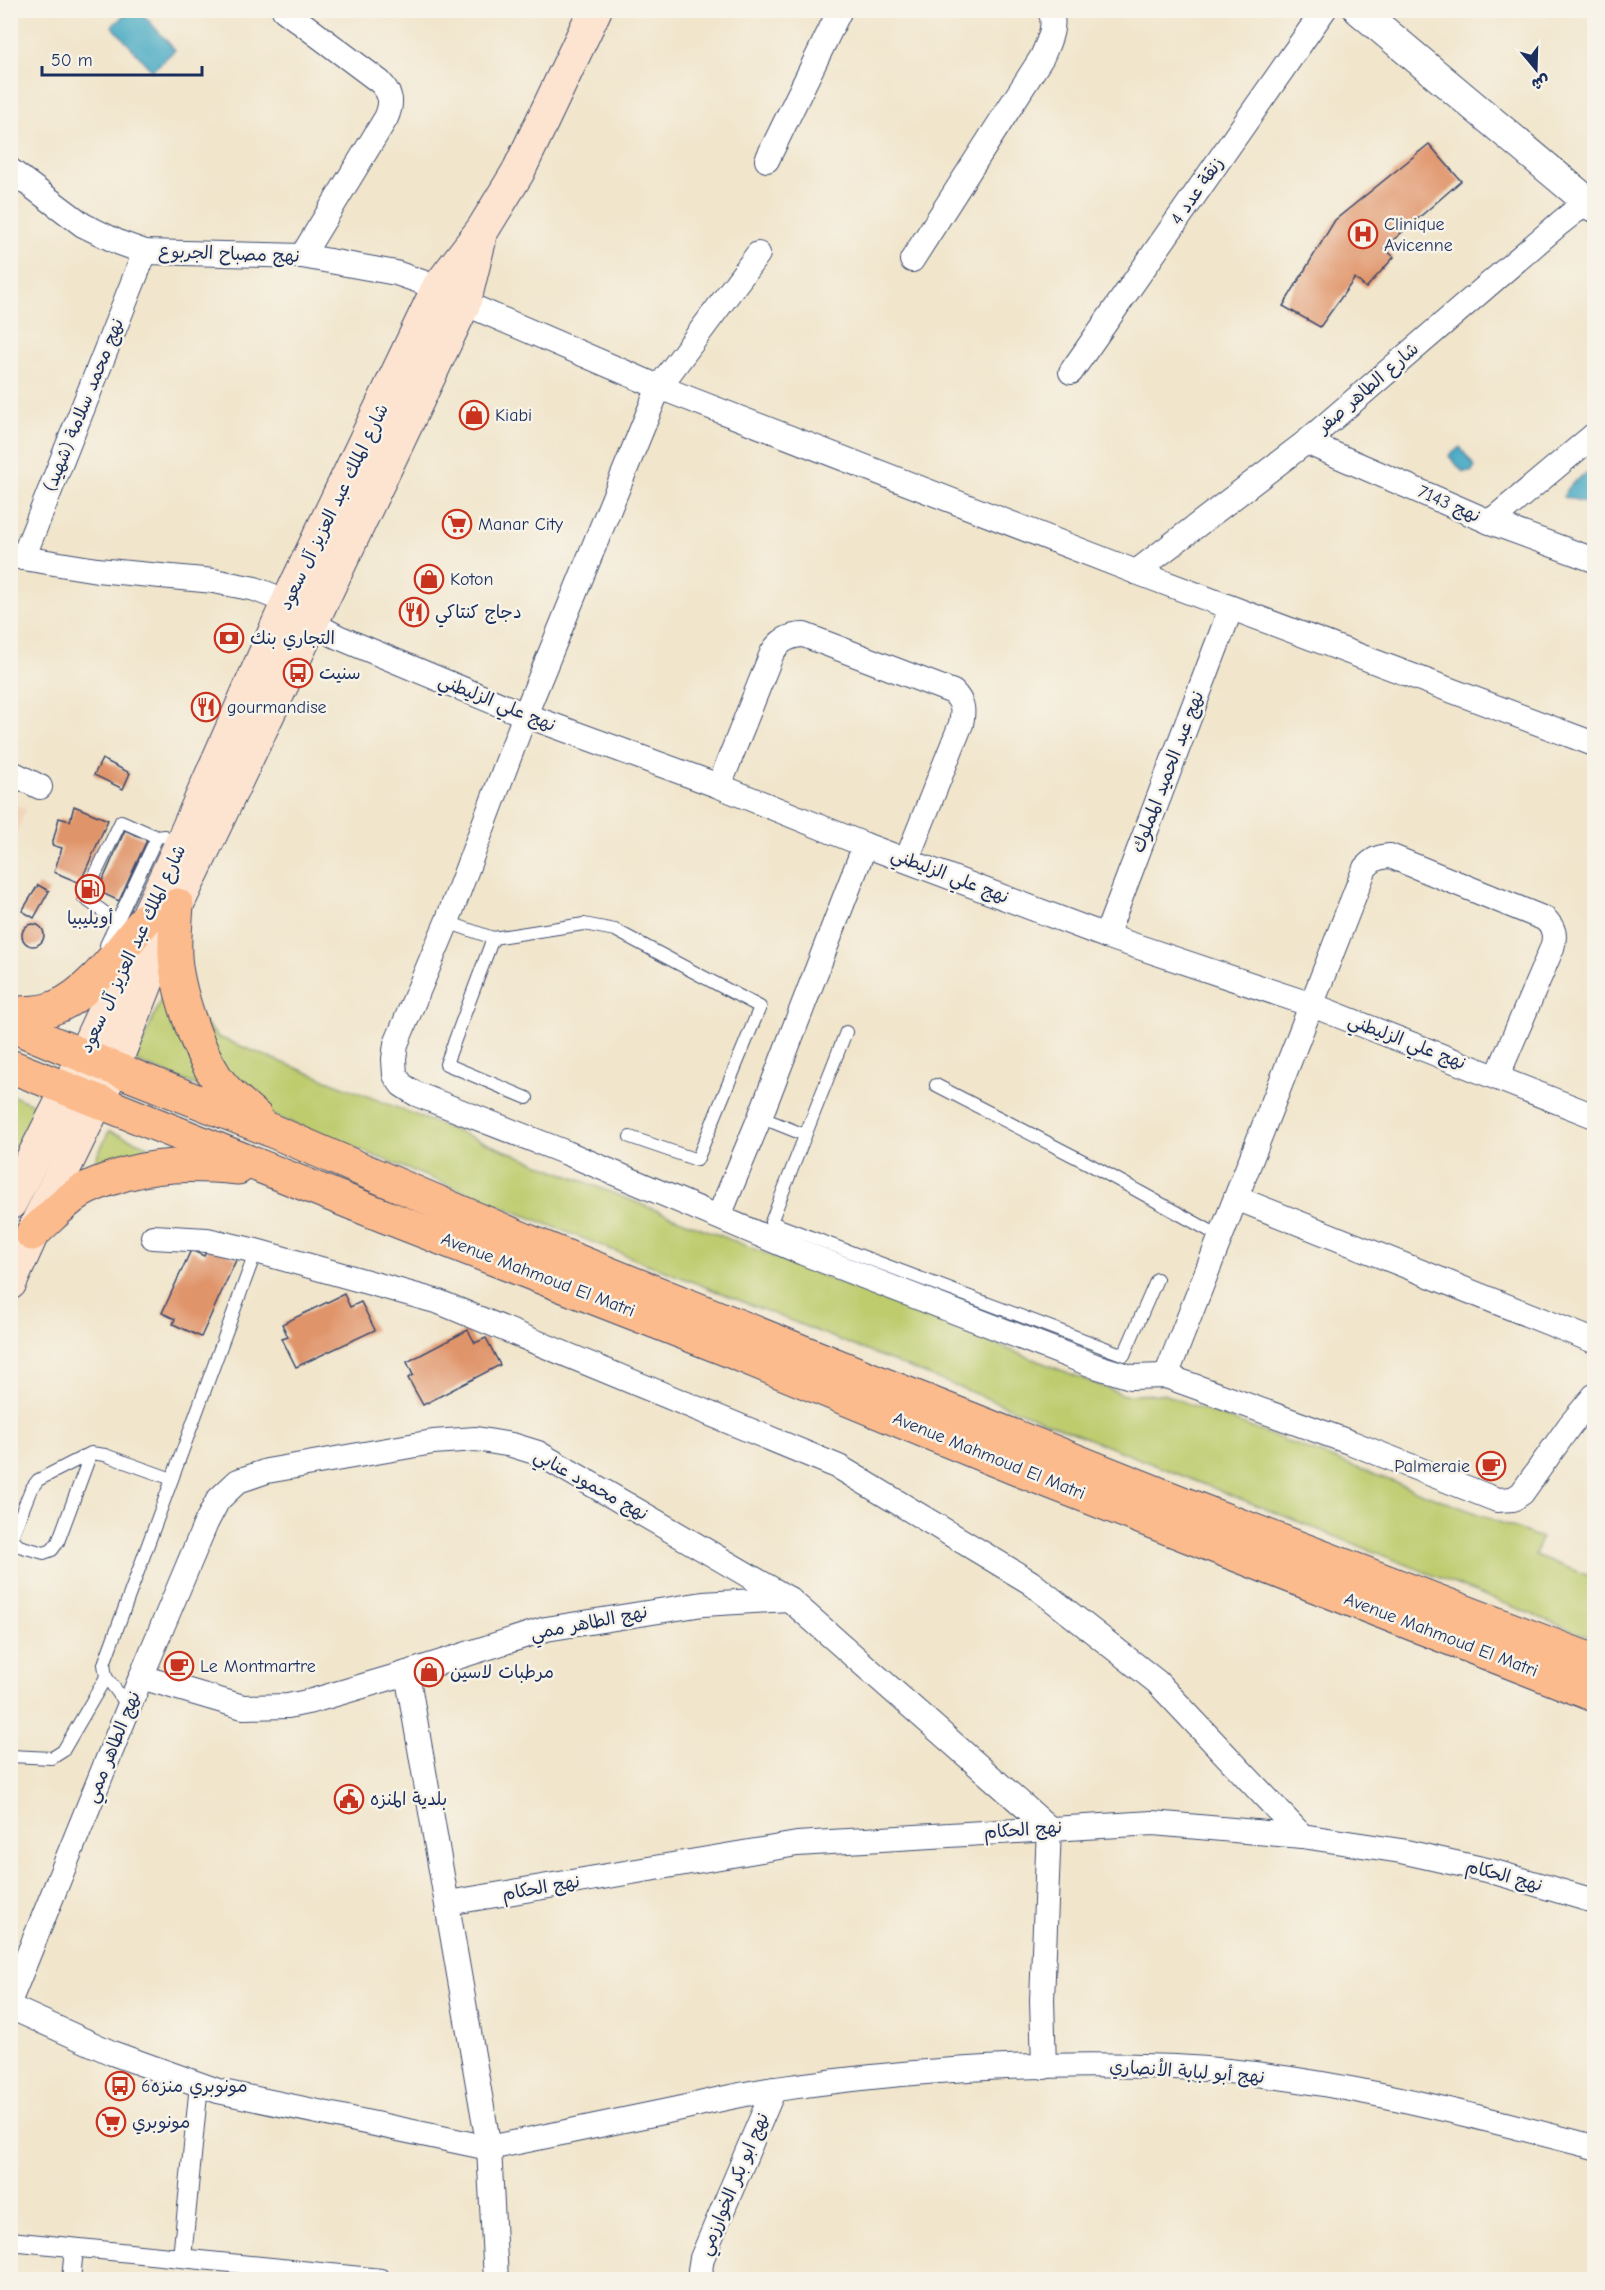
<svg xmlns="http://www.w3.org/2000/svg" width="1605" height="2290" font-family="'Comic Neue','Playpen Sans Arabic',sans-serif">
	<style>
		.built { fill: #f0d5bc }
		.green { fill: #becc6e; stroke: #6c7e66; stroke-width: 1.5 }
		.water { fill: #43a8c3; stroke: #2f6c90; stroke-width: 1.5 }
		.building { fill: #e0946a }
		.lines { fill: none; stroke-linecap: round; stroke-linejoin: round }
		.service-casing { stroke: #3b4a6e; stroke-width: 14 }
		.pedestrian-casing { stroke: #3b4a6e; stroke-width: 20 }
		.minor-casing { stroke: #3b4a6e; stroke-width: 26 }
		.tertiary-casing { stroke: #3b4a6e; stroke-width: 32 }
		.secondary-casing { stroke: #3b4a6e; stroke-width: 35 }
		.trunk-casing { stroke: #3b4a6e; stroke-width: 35 }
		.service { stroke: #fff; stroke-width: 12 }
		.pedestrian { stroke: #fff; stroke-width: 18 }
		.minor { stroke: #fff; stroke-width: 24 }
		.tertiary { stroke: #fff; stroke-width: 30 }
		.secondary { stroke: #fde4d1; stroke-width: 33 }
		.trunk { stroke: #fbbb8d; stroke-width: 33 }
		.labels { text-anchor: middle; dominant-baseline: central; stroke-width: 5; stroke-linejoin: round; paint-order: stroke }
		.street-label { font-size: 18px; fill: #1b2f5e; stroke: #f7f3e8 }
		.poi-label { font-size: 18px; fill: #1b2f5e; stroke: #f7f3e8; text-anchor: start }
	</style>
	<rect width="100%" height="100%" fill="#f7f3e8"/>
	<filter id="ink" filterUnits="userSpaceOnUse"><feTurbulence type="fractalNoise" baseFrequency=".0167" numOctaves="2"/><feDisplacementMap in="SourceGraphic" scale="12" xChannelSelector="R" yChannelSelector="G"/><feConvolveMatrix kernelMatrix="1 2 1 2 8 2 1 2 1" color-interpolation-filters="sRGB"/></filter>
	<filter id="wash" filterUnits="userSpaceOnUse"><feTurbulence type="fractalNoise" baseFrequency=".008" numOctaves="4" result="noise"/><feDisplacementMap in="SourceGraphic" scale="24" xChannelSelector="R" yChannelSelector="G"/><feGaussianBlur stdDeviation="1.35" result="paint"/><feColorMatrix in="noise" values="0 0 0 0 0 0 0 0 0 0 0 0 0 0 0 0 0 1.4 0 .05"/><feComposite in="paint" operator="in"/></filter>
	<g filter="url(#wash)">
		<rect width="100%" height="100%" fill="#f1e5cb"/>
		<polygon class="built" points="11,802 26,809 11,846"/>
		<g class="green">
			<polygon points="168,982 218,1037 1124,1395 1163,1394 1541,1538 1535,1555 1594,1578 1594,1639 135,1061"/>
			<polygon points="11,1095 44,1109 11,1182"/>
			<polygon points="109,1131 174,1156 82,1188"/>
		</g>
		<g class="water">
			<polygon points="130,10 140,11 175,50 152,71 112,26"/>
			<polygon points="1460,447 1475,467 1471,472 1463,472 1449,456"/>
			<path d="M1590 472H1594V498L1588 503 1564 497C1566 487 1581 475 1590 472Z"/>
		</g>
		<g id="blocks">
			<g class="building">
				<polygon points="1429,144 1461,181 1384,248 1394,257 1366,288 1355,278 1320,327 1283,306 1335,220"/>
				<polygon points="102,759 130,773 123,789 94,775"/>
				<polygon points="74,806 108,820 80,883 54,872 62,848 52,845 59,818 70,821"/>
				<polygon points="125,830 147,840 119,901 98,891"/>
				<polygon points="38,885 49,891 34,918 22,911"/>
				<circle cx="33" cy="935" r="11"/>
				<polygon points="209,1245 237,1258 201,1337 173,1324 175,1319 162,1313 191,1250 204,1256"/>
				<polygon points="344,1294 350,1307 361,1302 375,1330 296,1367 282,1339 288,1337 282,1324"/>
				<polygon points="468,1330 475,1343 486,1338 500,1365 423,1405 408,1378 413,1375 407,1362"/>
			</g>
		</g>
	</g>
	<g filter="url(#ink)">
		<use href="#blocks" fill-opacity="0" stroke="#3b4a6e" stroke-width="1.5"/>
		<g class="lines">
			<g class="service-casing">
				<g id="service">
					<polyline points="118,922 84,898 121,821 157,837"/>
					<polyline points="447,922 493,938 584,924 615,930 760,1007 697,1160 630,1137"/>
					<polyline points="493,938 446,1064 527,1098"/>
					<polyline points="106,945 157,837 164,836"/>
					<polyline points="846,1032 771,1222 1124,1355 1157,1279"/>
					<polyline points="936,1085 1089,1164 1221,1237"/>
					<polyline points="760,1117 805,1135"/>
					<polyline points="91,1453 58,1542 52,1550 44,1553 19,1546 14,1541 13,1534 31,1489 38,1480 91,1453 105,1455 172,1479"/>
					<polyline points="129,1707 106,1677 104,1664 256,1251"/>
					<polyline points="10,1756 52,1758 63,1751 106,1677"/>
				</g>
			</g>
			<g class="pedestrian-casing">
				<g id="pedestrian">
					<polyline points="10,2241 381,2278 381,2280"/>
					<polyline points="182,2258 199,2084"/>
					<polyline points="71,2280 74,2248"/>
				</g>
			</g>
			<g class="minor-casing">
				<g id="minor">
					<path d="M284 10 380 82C391 94 393 102 386 118L302 256"/>
					<polyline points="767,160 840,10"/>
					<polyline points="10,170 83,225 120,243 145,252 302,256 396,273 422,282 464,303 659,387 1136,572 1594,744"/>
					<polyline points="758,254 659,387 525,715 447,922 396,1044 394,1059 395,1075 402,1085 416,1094 567,1153 803,1253 1095,1366 1131,1377 1166,1376 1352,1443 1497,1500 1513,1499 1522,1493 1570,1425 1594,1396"/>
					<path d="M912 260 1042 57C1048 43 1057 26 1050 10"/>
					<polyline points="1071,372 1324,10"/>
					<polyline points="1306,442 1490,522 1594,560"/>
					<polyline points="1490,522 1594,435"/>
					<polyline points="10,554 23,558 97,570 214,581 255,589 273,596 312,623 338,637 525,715 719,786 865,845 1106,936 1312,1005 1594,1116"/>
					<polyline points="23,558 145,252"/>
					<polyline points="1136,572 1306,442 1560,223 1594,196"/>
					<polyline points="10,772 40,787"/>
					<path d="M719 786 772 653C779 641 790 635 804 635L953 692C963 702 964 710 961 724L907 859"/>
					<polyline points="1106,936 1231,608"/>
					<polyline points="1236,1198 1594,1341"/>
					<polyline points="719,1216 760,1117 865,845"/>
					<polyline points="153,1237 207,1240 256,1251 439,1302 839,1467 1030,1582 1157,1682 1302,1836"/>
					<path d="M1166 1376 1365 868C1373 859 1378 857 1390 856L1545 919C1554 928 1556 935 1552 948L1497 1077"/>
					<polyline points="141,1677 206,1523 218,1500 238,1481 267,1471 433,1442 476,1439 512,1445 538,1453 789,1599 1049,1828 1042,2000 1044,2067"/>
					<polyline points="448,1903 797,1844 1153,1823 1302,1836 1401,1851 1491,1871 1594,1901"/>
					<polyline points="10,2000 141,1677 243,1707 288,1706 312,1701 407,1673 546,1629 703,1604 789,1599"/>
					<polyline points="10,2007 112,2053 218,2091 489,2148 407,1673"/>
					<path d="M496 2280 489 2148C552 2135 614 2122 677 2109 709 2102 743 2093 776 2089 907 2070 1043 2061 1175 2067 1317 2074 1457 2111 1594 2147"/>
					<polyline points="703,2280 700,2270 702,2258 774,2089"/>
				</g>
			</g>
			<g class="tertiary-casing">
				<polyline id="tertiary" points="1359,10 1594,207"/>
			</g>
			<g class="secondary-casing">
				<g id="secondary">
					<polyline points="10,1203 68,1089 186,833 287,604 438,288 483,229 518,172 595,10"/>
					<polyline points="10,1283 32,1234 113,1068 177,905 464,303 479,242"/>
				</g>
			</g>
			<g class="trunk-casing">
				<g id="trunk">
					<path d="M177 905C176 922 174 939 175 956 177 989 196 1046 214 1074 224 1091 241 1104 256 1117"/>
					<path d="M10 1013C26 1013 42 1013 56 1007 91 993 122 947 146 919"/>
					<polyline points="10,1025 113,1068 270,1130 528,1241 883,1384 1200,1510 1594,1661"/>
					<polyline points="10,1066 384,1216 725,1349 1017,1469 1594,1695"/>
					<path d="M32 1234C47 1221 61 1205 77 1194 87 1187 99 1183 110 1179 153 1163 193 1164 238 1168"/>
				</g>
			</g>
			<use href="#service" class="service"/>
			<use href="#pedestrian" class="pedestrian"/>
			<use href="#minor" class="minor"/>
			<use href="#tertiary" class="tertiary"/>
			<use href="#secondary" class="secondary"/>
			<use href="#trunk" class="trunk"/>
		</g>
	</g>
	<defs>
		<g id="hospital-ring" transform="scale(1.5)"><circle r="9.5" fill="#f7f3e8" stroke="#c8321e" stroke-width="1.5"/><path d="M-5-5h3v3.5h4V-5h3V5h-3V1.5h-4V5h-3Z" fill="#c8321e"/></g>
		<g id="shop-ring" transform="scale(1.5)"><circle r="9.5" fill="#f7f3e8" stroke="#c8321e" stroke-width="1.5"/><path d="M-5-2.5h2.3a2.7 3.5 0 0 1 5.4 0H5L5.5 6h-11ZM-1.5-2.5h3a1.5 2.3 0 0 0-3 0Z" fill="#c8321e"/></g>
		<g id="supermarket-ring" transform="scale(1.5)"><circle r="9.5" fill="#f7f3e8" stroke="#c8321e" stroke-width="1.5"/><path d="M-6-5.5h2.5l.6 2H6L4.5 2H-2.5L-4.4-4H-6ZM-1.5 3.2a1.3 1.3 0 1 0 .1 0ZM3 3.2a1.3 1.3 0 1 0 .1 0Z" fill="#c8321e"/></g>
		<g id="restaurant-ring" transform="scale(1.5)"><circle r="9.5" fill="#f7f3e8" stroke="#c8321e" stroke-width="1.5"/><path d="M-5-6h1v4h1v-4h1v4h1v-4h1v5L-1.5 .5V6h-2V.5L-5-1ZM5-6V6H3V1.5H1.5Q1.5-4 5-6Z" fill="#c8321e"/></g>
		<g id="bank-ring" transform="scale(1.5)"><circle r="9.5" fill="#f7f3e8" stroke="#c8321e" stroke-width="1.5"/><path d="M-6-4H6V4H-6ZM0-2.3a2.3 2.3 0 1 0 0 4.6a2.3 2.3 0 1 0 0-4.6Z" fill="#c8321e"/></g>
		<g id="bus-ring" transform="scale(1.5)"><circle r="9.5" fill="#f7f3e8" stroke="#c8321e" stroke-width="1.5"/><path d="M-5-6H5V4H4V6H2V4H-2V6H-4V4H-5ZM-3.5-4V0h7V-4ZM-3.5 1.2v1.5H-2V1.2ZM2 1.2v1.5H3.5V1.2Z" fill="#c8321e"/></g>
		<g id="fuel-ring" transform="scale(1.5)"><circle r="9.5" fill="#f7f3e8" stroke="#c8321e" stroke-width="1.5"/><path d="M-5.5-6h7V0h2V4h1.3V-2.5L3-4.5l.8-.8L6-3V5H2.5V1h-1V6h-7ZM-4.2-4.7v3.2H.2V-4.7Z" fill="#c8321e"/></g>
		<g id="cafe-ring" transform="scale(1.5)"><circle r="9.5" fill="#f7f3e8" stroke="#c8321e" stroke-width="1.5"/><path d="M-5.5-4.5H6V0H3Q3 3.5 0 3.5H-2.5Q-5.5 3.5-5.5 0ZM3-3.2v2h1.7v-2ZM-6 4.5H4V6H-6Z" fill="#c8321e"/></g>
		<g id="civic-ring" transform="scale(1.5)"><circle r="9.5" fill="#f7f3e8" stroke="#c8321e" stroke-width="1.5"/><path d="M-.6-6.5H3V-4.5H.6V-3L4-1V1h2V6H-6V1h2V-1L-.6-3ZM-1.2 2.5V6h2.4V2.5Z" fill="#c8321e"/></g>
	</defs>
	<g fill-rule="evenodd">
		<use href="#hospital-ring" x="1363" y="234"/>
		<use href="#shop-ring" x="474" y="415"/>
		<use href="#supermarket-ring" x="457" y="524"/>
		<use href="#shop-ring" x="429" y="579"/>
		<use href="#restaurant-ring" x="414" y="612"/>
		<use href="#bank-ring" x="229" y="638"/>
		<use href="#bus-ring" x="298" y="673"/>
		<use href="#restaurant-ring" x="206" y="707"/>
		<use href="#fuel-ring" x="90" y="889"/>
		<use href="#cafe-ring" x="1491" y="1466"/>
		<use href="#cafe-ring" x="179" y="1666"/>
		<use href="#shop-ring" x="429" y="1672"/>
		<use href="#civic-ring" x="349" y="1799"/>
		<use href="#bus-ring" x="120" y="2086"/>
		<use href="#supermarket-ring" x="111" y="2122"/>
	</g>
	<g class="labels">
		<g class="street-label">
			<text transform="translate(1197 191) rotate(-55)">زنقة عدد 4</text>
			<text transform="translate(229 254) rotate(2)">نهج مصباح الجربوع</text>
			<text transform="translate(1368 388) rotate(-41)">شارع الطاهر صفر</text>
			<text transform="translate(84 405) rotate(-68)">نهج محمد سلامة (شهيد)</text>
			<text transform="translate(1449 504) rotate(24)">نهج 7143</text>
			<text transform="translate(334 507) rotate(-64)">شارع الملك عبد العزيز آل سعود</text>
			<text transform="translate(497 703) rotate(22)">نهج علي الزليطني</text>
			<text transform="translate(1168 772) rotate(-69)">نهج عبد الحميد المملوك</text>
			<text transform="translate(950 876) rotate(21)">نهج علي الزليطني</text>
			<text transform="translate(133 949) rotate(-65)">شارع الملك عبد العزيز آل سعود</text>
			<text transform="translate(1407 1042) rotate(21)">نهج علي الزليطني</text>
			<text transform="translate(538 1275) rotate(21)">Avenue Mahmoud El Matri</text>
			<text transform="translate(989 1456) rotate(22)">Avenue Mahmoud El Matri</text>
			<text transform="translate(591 1485) rotate(29)">نهج محمود عنابي</text>
			<text transform="translate(589 1623) rotate(-11)">نهج الطاهر ممي</text>
			<text transform="translate(1441 1635) rotate(21)">Avenue Mahmoud El Matri</text>
			<text transform="translate(113 1747) rotate(-68)">نهج الطاهر ممي</text>
			<text transform="translate(1023 1830) rotate(-4)">نهج الحكام</text>
			<text transform="translate(1504 1876) rotate(15)">نهج الحكام</text>
			<text transform="translate(541 1888) rotate(-10)">نهج الحكام</text>
			<text transform="translate(1187 2072) rotate(4)">نهج أبو لبابة الأنصاري</text>
			<text transform="translate(734 2184) rotate(-67)">نهج ابو بكر الخوارزمي</text>
		</g>
		<g class="poi-label">
			<text x="1384" y="224">Clinique<tspan x="1384" dy="21">Avicenne</tspan></text>
			<text x="495" y="415">Kiabi</text>
			<text x="478" y="524">Manar City</text>
			<text x="450" y="579">Koton</text>
			<text x="435" y="612">دجاج كنتاكي</text>
			<text x="250" y="638">التجاري بنك</text>
			<text x="319" y="673">سنيت</text>
			<text x="227" y="707">gourmandise</text>
			<text x="90" y="918" text-anchor="middle">أويليبيا</text>
			<text x="1470" y="1466" text-anchor="end">Palmeraie</text>
			<text x="200" y="1666">Le Montmartre</text>
			<text x="450" y="1672">مرطبات لاسين</text>
			<text x="370" y="1799">بلدية المنزه</text>
			<text x="141" y="2086">مونوبري منزه6</text>
			<text x="132" y="2122">مونوبري</text>
		</g>
	</g>
	<rect width="1605" height="2290" fill="none" stroke="#f7f3e8" stroke-width="36"/>
	<g transform="translate(1536 69) rotate(161)" stroke="#f7f3e8" stroke-width="4.5" paint-order="stroke">
	<path d="M0-4.5L10 22L0 15L-10 22Z" fill="#1b2f5e"/>
	<text y="-9" font-size="16" font-weight="bold" text-anchor="middle" fill="#1b2f5e">ش</text>
	</g>
	<path d="M42 66v9h160v-9" fill="none" stroke="#1b2f5e" stroke-width="3"/>
	<text x="51" y="66" font-size="18" fill="#1b2f5e" stroke="#f7f3e8" stroke-width="4.5" paint-order="stroke">50 m</text>
</svg>
